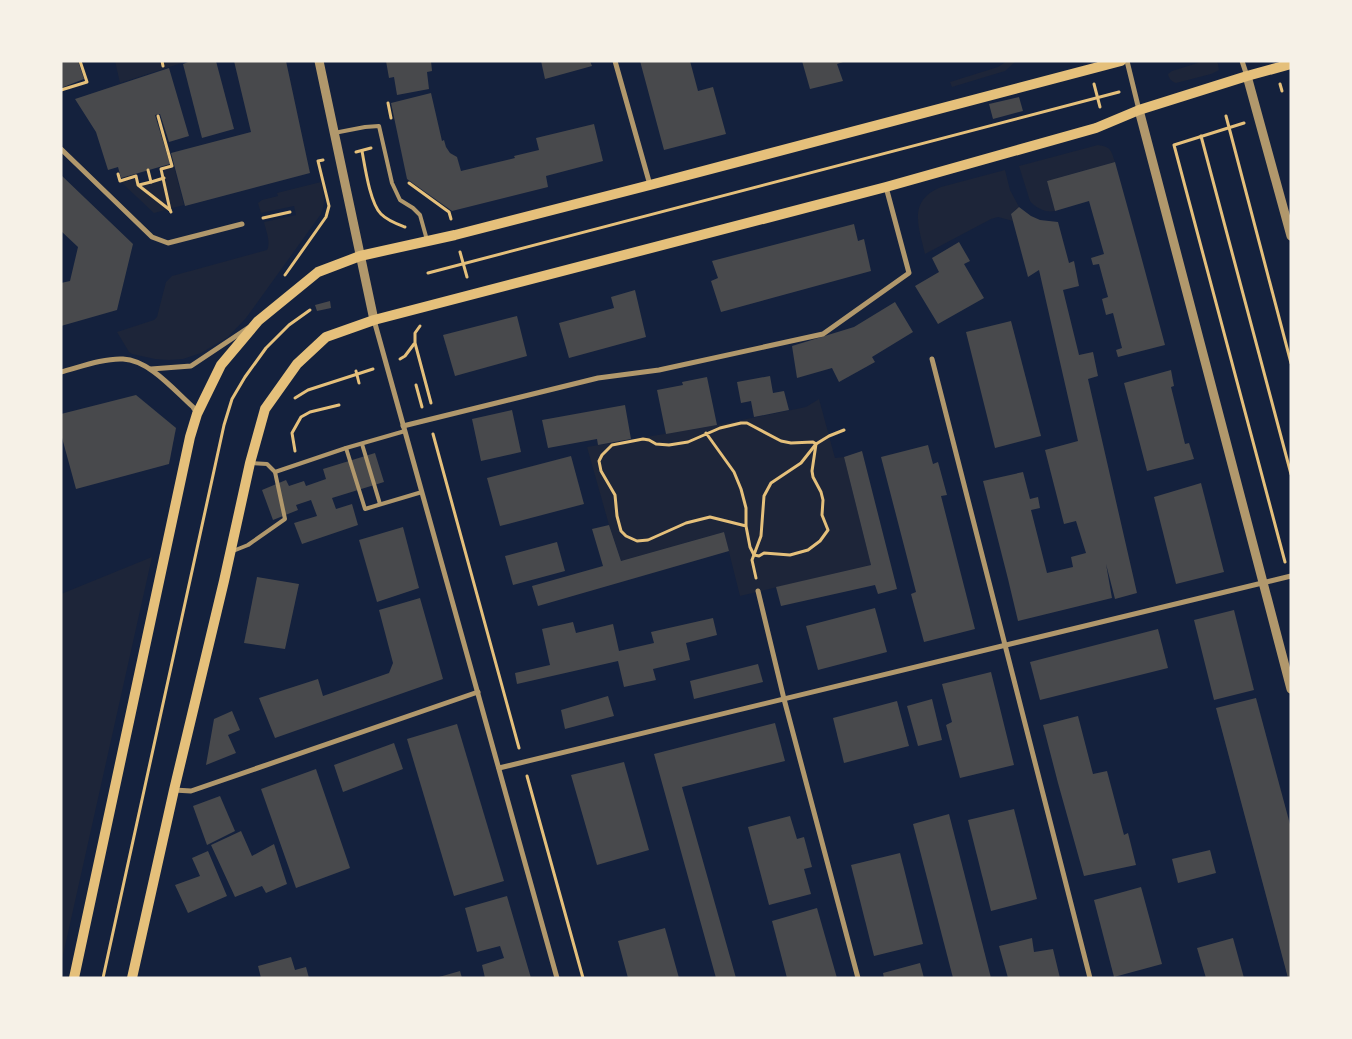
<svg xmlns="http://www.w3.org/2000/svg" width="1352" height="1039" font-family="'Archivo Narrow',sans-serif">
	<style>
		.green { fill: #1d2539 }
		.building { fill: #48494c }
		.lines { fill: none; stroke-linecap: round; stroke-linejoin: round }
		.path { stroke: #e5c07b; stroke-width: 3 }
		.service { stroke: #b1986c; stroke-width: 4 }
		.minor { stroke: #b1986c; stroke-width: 5 }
		.tertiary { stroke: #b1986c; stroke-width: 9 }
		.secondary { stroke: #e5c07b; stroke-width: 10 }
	</style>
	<rect width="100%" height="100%" fill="#14213d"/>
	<g class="green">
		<polygon points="115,61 188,61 120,83"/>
		<polygon points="1007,61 1016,61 1005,71 952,87 950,82 998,67"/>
		<path d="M1204 61H1216L1218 64 1219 70 1211 74 1176 83C1171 81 1169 79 1168 74L1172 71Z"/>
		<path d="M1098 145C1111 147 1111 150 1115 162L1047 181 1055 211C1046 213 1036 208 1030 201L1019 166Z"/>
		<polygon points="174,167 184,205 154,213 121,182 135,179 138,187 165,179 163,170"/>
		<path d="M1005 170 1010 190 1019 207 1011 214 1013 221 998 217 991 219 925 254C919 227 907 201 941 187Z"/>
		<path d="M321 182C324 195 326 201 321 214L246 318 228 337 201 353 183 359 168 360 155 359 132 354 129 352 117 332 154 320 157 317 166 282 172 276 267 250C271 242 266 231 264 222L296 215 294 206 261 213 258 203 262 200 278 196 277 193Z"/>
		<polygon points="819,399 835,458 844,457 871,565 740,596 724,532 621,561 609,525 587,447 717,425 806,407"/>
		<polygon points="152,557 61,964 61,594"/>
	</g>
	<g class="building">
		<polygon points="61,61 78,61 84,79 61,88"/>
		<polygon points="191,61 216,61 234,129 202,138 183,64"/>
		<polygon points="234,61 286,61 310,173 185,206 171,153 251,132"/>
		<polygon points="386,61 431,61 432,71 427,72 429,89 397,95 394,77 389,78"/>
		<polygon points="541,61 590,61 592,66 545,79"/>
		<polygon points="640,61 690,61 698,91 713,87 726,134 664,150"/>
		<polygon points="802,61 846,61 837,64 843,81 810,89"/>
		<polygon points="169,68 189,136 169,142 160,114 155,115 170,164 121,178 118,167 108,170 96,132 75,99"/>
		<polygon points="431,93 442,141 444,140 446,147 450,153 457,157 461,171 515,158 514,156 539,150 536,138 594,124 603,161 546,176 548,187 452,211 407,179 391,103"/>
		<polygon points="1019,97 1023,111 993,119 989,104"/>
		<polygon points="1115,162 1138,245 1165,345 1118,357 1116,350 1122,348 1113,313 1106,315 1102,299 1108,297 1099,264 1093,265 1091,258 1104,254 1089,201 1055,211 1047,181"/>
		<polygon points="61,175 133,244 117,310 61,326 61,283 70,281 78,247 61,231"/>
		<polygon points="1019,207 1031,216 1040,220 1058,222 1069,263 1074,261 1079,286 1063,290 1079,355 1093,352 1098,376 1088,379 1137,593 1115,599 1106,564 1112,598 1018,621 1008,579 983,481 1023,472 1030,499 1038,497 1040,508 1031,510 1047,573 1073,567 1071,557 1086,553 1076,521 1064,524 1045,450 1078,441 1039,270 1028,277 1011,214"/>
		<polygon points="854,224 858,241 864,239 871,271 721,312 711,281 718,278 712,261"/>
		<polygon points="959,242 970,261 964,264 984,298 938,324 915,286 939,272 932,258"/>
		<polygon points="635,290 646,337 569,358 559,323 614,308 611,297"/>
		<polygon points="330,301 331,308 317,311 315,305"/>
		<polygon points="895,302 913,332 872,357 875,362 839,382 832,368 797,378 792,346 854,327"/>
		<polygon points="517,316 527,356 455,376 443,335"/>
		<polygon points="1011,321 1041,436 995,448 966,332"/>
		<polygon points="1171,370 1174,386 1171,387 1185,444 1189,443 1194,459 1147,471 1124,383"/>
		<polygon points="770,376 773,393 784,391 789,410 754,417 751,401 741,403 737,382"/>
		<polygon points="707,377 717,425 666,434 657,390 683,385 682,382"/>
		<polygon points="136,395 176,428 169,464 76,489 61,434 61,414"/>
		<polygon points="625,405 631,439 598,445 597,439 548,448 542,420"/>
		<polygon points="512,410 521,452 481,461 472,419"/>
		<polygon points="928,445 933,464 938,462 947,495 941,496 975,629 924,642 911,594 916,592 881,457"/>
		<polygon points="862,451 897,589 878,594 875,585 781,606 776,587 871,565 844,457"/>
		<polygon points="375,453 384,482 332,498 336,509 352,504 358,525 302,544 294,523 317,516 311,500 296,505 298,510 273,520 262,490 286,480 289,486 304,481 306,486 326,479 323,469"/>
		<polygon points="571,456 584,504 500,526 487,478"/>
		<polygon points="1201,483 1224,572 1176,584 1154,497"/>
		<polygon points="609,525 621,561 724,532 729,551 538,606 532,586 603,566 592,529"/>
		<polygon points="403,527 419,588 377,602 359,540"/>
		<polygon points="557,542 565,571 513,585 505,556"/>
		<polygon points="257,577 299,584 285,649 244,643"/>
		<polygon points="420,598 443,679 275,738 259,698 318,679 323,696 389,673 393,663 379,610"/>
		<polygon points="875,608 887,652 818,670 806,626"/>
		<polygon points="1234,610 1254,690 1214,700 1194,620"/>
		<polygon points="713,618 717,635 686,643 690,660 653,669 656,680 624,687 618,661 517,684 515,673 550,665 542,629 573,622 576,633 613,624 619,651 654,643 651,632"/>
		<polygon points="1158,629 1168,668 1040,700 1030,662"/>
		<polygon points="758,664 763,682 694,699 690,681"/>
		<polygon points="991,672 1014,765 960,778 946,725 952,722 942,684"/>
		<polygon points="608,696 614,716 565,729 561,710"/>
		<polygon points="1256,698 1291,828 1291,978 1288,978 1216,708"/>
		<polygon points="932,699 942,740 918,746 907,706"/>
		<polygon points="897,701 909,746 844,763 833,718"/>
		<polygon points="232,711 240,730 228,735 236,753 206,765 214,719"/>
		<polygon points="1078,716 1093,774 1107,771 1124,835 1128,833 1136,865 1084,876 1058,783 1043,725"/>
		<polygon points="775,723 785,761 682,787 736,978 716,978 654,754"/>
		<polygon points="457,724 504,881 454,896 407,739"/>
		<polygon points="394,743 403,769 343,792 334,765"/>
		<polygon points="624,762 649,850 597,865 571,775"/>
		<polygon points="316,769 350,868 296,888 261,789"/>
		<polygon points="220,796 235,831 207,845 193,806"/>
		<polygon points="1014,809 1037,899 991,911 968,820"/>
		<polygon points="949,814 991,978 953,978 913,824"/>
		<polygon points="790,816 797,839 804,837 812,867 804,869 811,894 769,905 748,827"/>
		<polygon points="241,831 252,856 274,844 287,884 266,893 262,886 235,897 211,845"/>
		<polygon points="1210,850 1216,873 1178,883 1172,859"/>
		<polygon points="208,851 227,896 188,913 175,885 200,876 192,858"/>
		<polygon points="900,853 923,944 874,956 851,865"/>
		<polygon points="1141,887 1162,964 1114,977 1094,900"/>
		<polygon points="507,896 531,978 485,978 482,965 504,958 500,946 477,952 465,908"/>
		<polygon points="817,908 837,978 787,978 772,921"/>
		<polygon points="665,928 679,978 628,978 618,941"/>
		<polygon points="1032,938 1034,952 1053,949 1060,978 1008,978 999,946"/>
		<polygon points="1233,938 1244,978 1206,978 1197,948"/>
		<polygon points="291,957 295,970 306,967 309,978 261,978 258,966"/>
		<polygon points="920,963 924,978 884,978 883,973"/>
		<polygon points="460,971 462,978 439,978 439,977"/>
	</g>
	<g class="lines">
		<g class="path">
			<polyline points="162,61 163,66"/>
			<polyline points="1094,84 1100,107"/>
			<polyline points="1280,84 1282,91"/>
			<polyline points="61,90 87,82 80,61"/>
			<polyline points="388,103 391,118"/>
			<polyline points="158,116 172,166 161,169 170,210"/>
			<polyline points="1226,116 1291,363"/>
			<polyline points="1244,123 1174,145 1285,562"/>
			<polyline points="1201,136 1291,474"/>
			<path d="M362 151C365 167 370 203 381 214 388 221 397 224 405 227"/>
			<polyline points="356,152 371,148"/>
			<polyline points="148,170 151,182 164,178"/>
			<polyline points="118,174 120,181 136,176 138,185 170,210 171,212"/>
			<polyline points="409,183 449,212 451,219"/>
			<polyline points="139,185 151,182"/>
			<polyline points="263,218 290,212"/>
			<polyline points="460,252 467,277"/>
			<polyline points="428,273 1119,92"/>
			<polyline points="285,275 326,217 329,206 318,161 323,160"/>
			<polyline points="420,326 415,333 415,343 431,403"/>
			<polyline points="400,359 405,356 414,344"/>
			<polyline points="356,371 359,383"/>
			<polyline points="416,385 422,407"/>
			<polyline points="295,398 308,390 373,369"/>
			<polyline points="706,433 734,472 741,489 746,508 746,526 750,547 754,555 759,556 764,553 790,555 808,550 820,541 828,530 822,515 823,500 821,492 813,477 812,471 816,444 813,442 791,443 781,441 747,423 741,423 720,428 688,442 669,445 656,444 649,440 643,439 612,445 602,455 599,461 601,471 615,495 617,516 621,531 626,536 637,541 648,540 686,523 710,517 746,526"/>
			<polyline points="433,434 519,748"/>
			<polyline points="295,451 292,433 301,417 310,412 339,405"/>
			<polyline points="756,578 752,560 761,536 764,496 771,483 801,463 816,444 829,436 844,430"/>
			<polyline points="527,776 583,978"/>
			<polyline points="103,978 224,425 232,399 245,377 266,348 289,325 310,310"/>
		</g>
		<g class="service">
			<polyline points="334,133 365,127 379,126 392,183 400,200 413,208 420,215 427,240"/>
			<polyline points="362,444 380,504"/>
			<polyline points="346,448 365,509 422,492"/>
			<polyline points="252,463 267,464 275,472 346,448 405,431"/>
			<polyline points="233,551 248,545 285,519 275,472"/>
		</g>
		<g class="minor">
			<polyline points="615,61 650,185"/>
			<polyline points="1127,61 1139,110"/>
			<polyline points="1242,61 1247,76"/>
			<polyline points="61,149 152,237 168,243 242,224"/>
			<polyline points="374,320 557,978"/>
			<polyline points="932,359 1090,978"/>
			<polyline points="151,369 191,366 248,328"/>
			<path d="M61 372C80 367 104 358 123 359 149 360 174 390 193 407L197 413"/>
			<polyline points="403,426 598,378 659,370 823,334 909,273 886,187"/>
			<polyline points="758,591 784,699 858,978"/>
			<polyline points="499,768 1291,576"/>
			<polyline points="174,790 191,791 478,692"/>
		</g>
		<g class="tertiary">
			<polyline points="319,61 374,320"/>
			<polyline points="1247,76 1291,236"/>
			<polyline points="1139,110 1291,689"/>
		</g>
		<g class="secondary">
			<polyline points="74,978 190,437 197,414 221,365 258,321 318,272 360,256 455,235 650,185 1121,61"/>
			<polyline points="132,978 174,790 224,581 250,463 265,409 297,364 326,337 374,320 886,187 1096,128 1139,110 1247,76 1291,64"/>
		</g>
	</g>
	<rect width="1352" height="1039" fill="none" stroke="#f6f1e7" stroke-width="125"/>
</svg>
